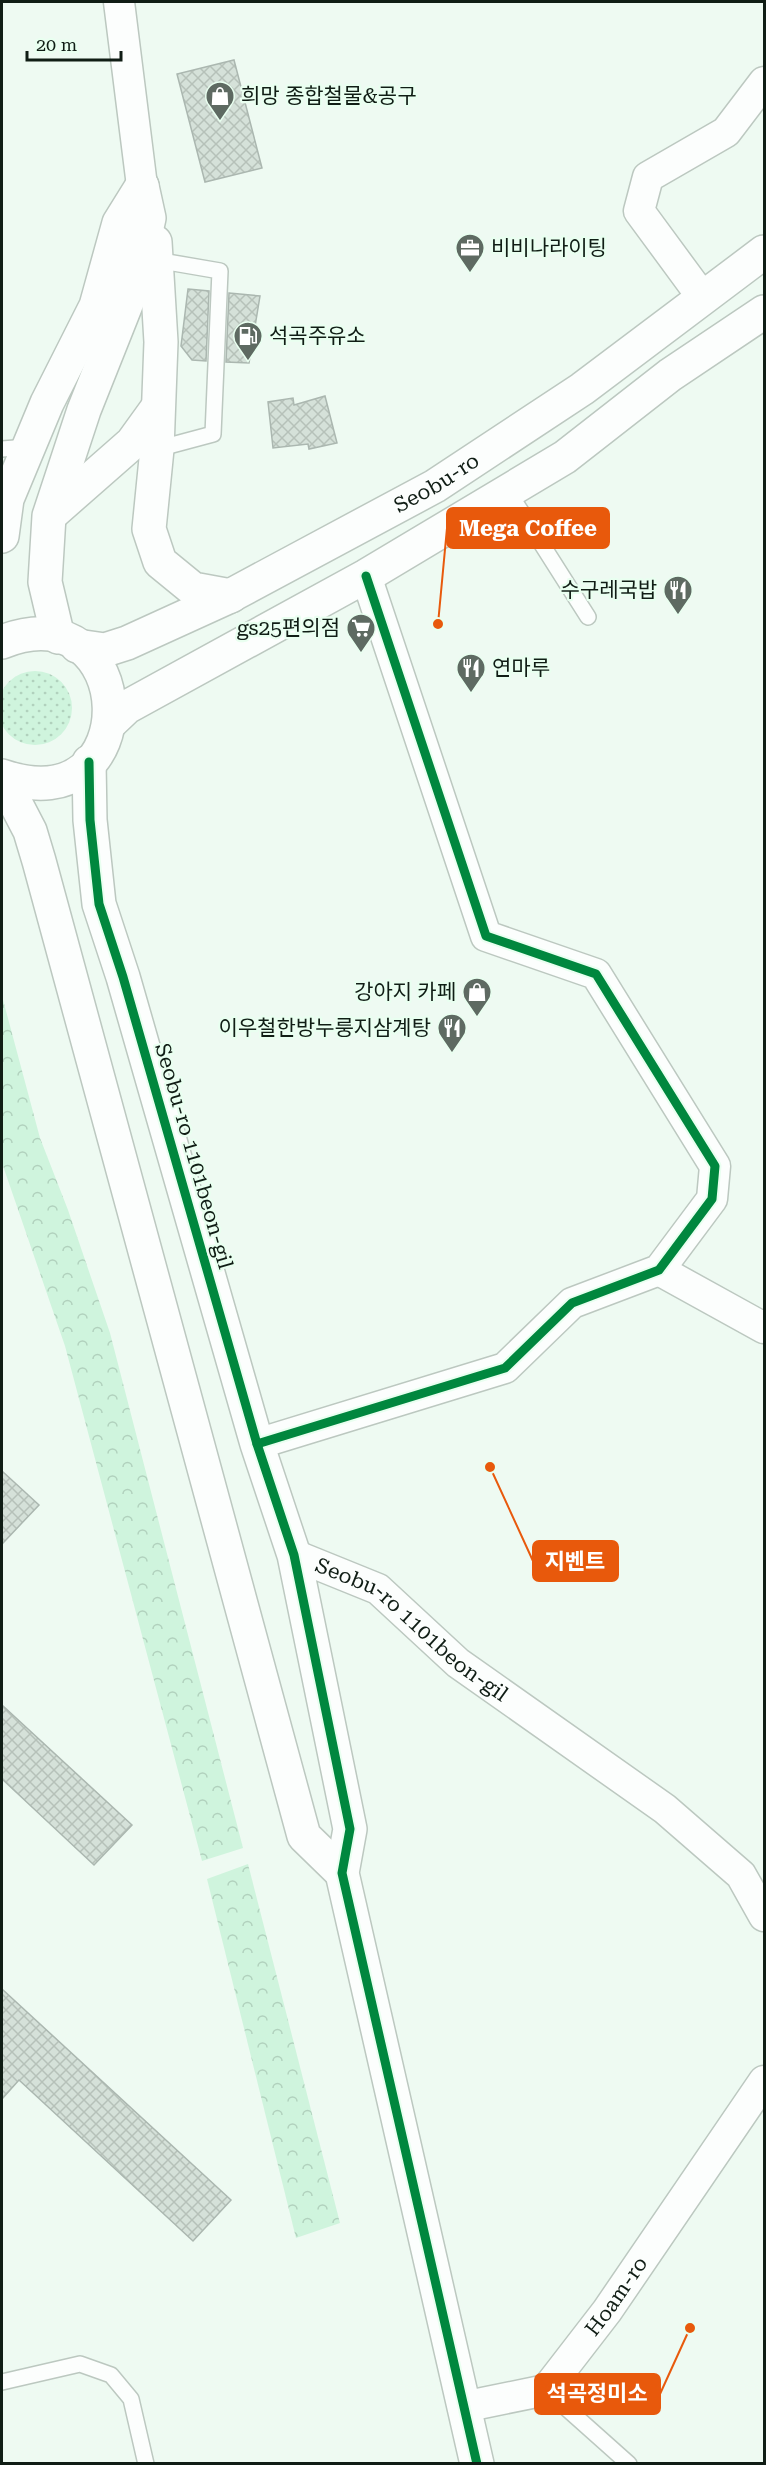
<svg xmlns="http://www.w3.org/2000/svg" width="766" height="2465" font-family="'Roboto Serif','Noto Sans KR',serif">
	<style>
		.grass { fill: url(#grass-dots) }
		.park { fill: url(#park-crowns) }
		.building { fill: url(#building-cross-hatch); stroke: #abb7b0; stroke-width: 1.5 }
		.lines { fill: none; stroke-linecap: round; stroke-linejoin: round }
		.service-casing { stroke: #bcc8c0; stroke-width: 18 }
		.minor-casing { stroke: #bcc8c0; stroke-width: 33 }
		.tertiary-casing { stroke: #bcc8c0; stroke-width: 36 }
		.secondary-casing { stroke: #bcc8c0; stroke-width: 36 }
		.service { stroke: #fcfefd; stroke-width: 15 }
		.minor { stroke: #fcfefd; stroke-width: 30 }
		.tertiary { stroke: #fcfefd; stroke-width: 33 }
		.secondary { stroke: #fcfefd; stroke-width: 33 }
		.cycleway-casing { stroke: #e9fff0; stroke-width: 13 }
		.cycleway { stroke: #00873e; stroke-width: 9 }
		.labels { text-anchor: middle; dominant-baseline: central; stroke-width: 4.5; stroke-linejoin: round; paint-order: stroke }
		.poi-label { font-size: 21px; fill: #101d15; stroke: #e9fff0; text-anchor: start }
		.street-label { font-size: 21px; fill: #101d15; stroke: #e9fff0 }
		.leader { fill: none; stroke: #e8590c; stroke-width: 2 }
		.callout-dot { fill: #e8590c; stroke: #e9fff0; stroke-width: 2 }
		.callout { fill: #e8590c; stroke: #e8590c; stroke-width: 2 }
		.callout-label { font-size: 22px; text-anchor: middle; font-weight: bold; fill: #fff }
	</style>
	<defs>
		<pattern id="grass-dots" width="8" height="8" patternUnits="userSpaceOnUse" patternTransform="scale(1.5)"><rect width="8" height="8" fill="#cff4dd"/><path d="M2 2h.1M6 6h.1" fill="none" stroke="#b1d1bd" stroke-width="1.8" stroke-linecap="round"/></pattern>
		<pattern id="park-crowns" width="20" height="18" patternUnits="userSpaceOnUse" patternTransform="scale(1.5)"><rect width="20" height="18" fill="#cff4dd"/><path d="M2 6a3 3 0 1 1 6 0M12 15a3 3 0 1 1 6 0" fill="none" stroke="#b1d1bd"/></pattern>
		<pattern id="building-cross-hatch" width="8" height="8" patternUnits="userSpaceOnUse" patternTransform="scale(1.5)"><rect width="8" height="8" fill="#d5e1d9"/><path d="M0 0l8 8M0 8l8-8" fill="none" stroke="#b6c1b9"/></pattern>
	</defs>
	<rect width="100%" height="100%" fill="#eefaf2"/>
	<circle class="grass" cx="35" cy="708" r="37"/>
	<g class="park">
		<polygon points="2,996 40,1138 68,1210 110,1333 243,1848 202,1861 65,1346 2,1163"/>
		<polygon points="248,1864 340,2223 296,2238 207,1879"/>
	</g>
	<g class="building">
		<polygon points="234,60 262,168 205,182 177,74"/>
		<polygon points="188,289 209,291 206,361 192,360 181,346"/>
		<polygon points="229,293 260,296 249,363 226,362"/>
		<polygon points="325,396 337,443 309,449 308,444 273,448 268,402 293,398 294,405"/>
		<polygon points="2,1471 39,1505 2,1544"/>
		<polygon points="2,1705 132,1825 94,1865 2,1779"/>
		<polygon points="2,1989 231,2200 193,2241 19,2080 2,2099"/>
	</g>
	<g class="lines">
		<g class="service-casing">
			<g id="service">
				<polyline points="156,260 220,271 213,434 157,449"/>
				<polyline points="2,449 28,447"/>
				<polyline points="508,491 588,617"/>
				<polyline points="2,2382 80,2364 111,2375 131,2399 146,2464"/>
				<polyline points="546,2390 629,2464"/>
			</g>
		</g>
		<g class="minor-casing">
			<g id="minor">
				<polyline points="119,2 142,186"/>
				<polyline points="703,298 639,211 648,177 726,132 764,82"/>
				<polyline points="659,1270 764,1328"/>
				<polyline points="257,1444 505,1368 572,1303 659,1270 712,1199 715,1166 596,974 486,936 366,576"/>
				<path id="s1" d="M294 1555 378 1589 458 1663 665 1809 741 1875 764 1916"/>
				<path id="s2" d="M463 2407 546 2390 607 2311 764 2081"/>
			</g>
		</g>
		<g class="tertiary-casing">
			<g id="tertiary">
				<polyline points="155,242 161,342 157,449 149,529 160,562 193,589 231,596"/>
				<polyline points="50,515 132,443 158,407"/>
				<polyline points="2,536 7,499 47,403 96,306 119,223 142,186"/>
				<polyline points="58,637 45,582 49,516 84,410 135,282 149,218 142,186"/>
				<polyline points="89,762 90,820 99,904 123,977 257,1444 294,1555 350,1829 342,1873 477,2464"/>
				<polyline points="2,777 30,831 39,861 304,1836 342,1873"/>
			</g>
		</g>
		<g class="secondary-casing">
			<g id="secondary">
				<path d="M2 642C140 587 150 827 2 776"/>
				<path id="s3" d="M77 646 105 650 127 643 228 597 435 486 582 389 764 252"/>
				<polyline points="109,724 127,707 366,576 565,457 670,375 764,312"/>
			</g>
		</g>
		<use href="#service" class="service"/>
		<use href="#minor" class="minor"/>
		<use href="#tertiary" class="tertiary"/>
		<use href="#secondary" class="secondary"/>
		<g class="cycleway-casing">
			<g id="cycleway">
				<polyline points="89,762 90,820 99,904 123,977 257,1444 294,1555 350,1829 342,1873 477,2464"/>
				<polyline points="257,1444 505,1368 572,1303 659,1270 712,1199 715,1166 596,974 486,936 366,576"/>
			</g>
		</g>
		<use href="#cycleway" class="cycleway"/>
	</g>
	<defs>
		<g id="shop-pin" transform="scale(1.5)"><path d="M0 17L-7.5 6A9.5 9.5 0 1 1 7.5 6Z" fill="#5e6a62" stroke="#e9fff0"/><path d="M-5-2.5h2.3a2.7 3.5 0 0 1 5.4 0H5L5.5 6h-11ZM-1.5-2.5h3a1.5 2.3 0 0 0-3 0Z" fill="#fff"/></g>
		<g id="office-pin" transform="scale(1.5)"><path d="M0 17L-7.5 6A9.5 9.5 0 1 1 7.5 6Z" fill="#5e6a62" stroke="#e9fff0"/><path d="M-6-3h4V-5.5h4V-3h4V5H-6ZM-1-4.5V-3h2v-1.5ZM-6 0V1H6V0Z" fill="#fff"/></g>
		<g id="fuel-pin" transform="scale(1.5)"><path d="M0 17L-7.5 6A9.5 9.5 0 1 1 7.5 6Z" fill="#5e6a62" stroke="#e9fff0"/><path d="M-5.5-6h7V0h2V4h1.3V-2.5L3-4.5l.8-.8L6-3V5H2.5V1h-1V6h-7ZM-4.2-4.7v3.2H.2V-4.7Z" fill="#fff"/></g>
		<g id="restaurant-pin" transform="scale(1.5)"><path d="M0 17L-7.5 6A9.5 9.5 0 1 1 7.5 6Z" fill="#5e6a62" stroke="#e9fff0"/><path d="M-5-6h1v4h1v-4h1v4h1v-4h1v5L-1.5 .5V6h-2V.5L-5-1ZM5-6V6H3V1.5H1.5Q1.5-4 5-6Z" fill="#fff"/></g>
		<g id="supermarket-pin" transform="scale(1.5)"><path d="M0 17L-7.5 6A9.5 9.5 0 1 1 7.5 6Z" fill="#5e6a62" stroke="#e9fff0"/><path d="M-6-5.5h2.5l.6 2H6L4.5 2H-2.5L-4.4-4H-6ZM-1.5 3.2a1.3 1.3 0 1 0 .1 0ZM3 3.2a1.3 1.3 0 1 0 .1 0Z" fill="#fff"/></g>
	</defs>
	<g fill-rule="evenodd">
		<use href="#shop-pin" x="220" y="96"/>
		<use href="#office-pin" x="470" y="248"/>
		<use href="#fuel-pin" x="248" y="336"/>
		<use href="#restaurant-pin" x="678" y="590"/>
		<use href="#supermarket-pin" x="361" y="628"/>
		<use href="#restaurant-pin" x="471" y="668"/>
		<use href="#shop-pin" x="477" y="992"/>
		<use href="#restaurant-pin" x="452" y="1028"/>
	</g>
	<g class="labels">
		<g class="poi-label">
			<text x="241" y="96">희망 종합철물&amp;공구</text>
			<text x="491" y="248">비비나라이팅</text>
			<text x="269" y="336">석곡주유소</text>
			<text x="657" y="590" text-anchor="end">수구레국밥</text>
			<text x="340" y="628" text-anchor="end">gs25편의점</text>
			<text x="492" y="668">연마루</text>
			<text x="456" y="992" text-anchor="end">강아지 카페</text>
			<text x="431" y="1028" text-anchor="end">이우철한방누룽지삼계탕</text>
		</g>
		<g class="street-label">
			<text stroke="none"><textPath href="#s3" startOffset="400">Seobu-ro</textPath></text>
			<text transform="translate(194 1156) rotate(74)">Seobu-ro 1101beon-gil</text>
			<text stroke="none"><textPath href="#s1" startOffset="141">Seobu-ro 1101beon-gil</textPath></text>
			<text stroke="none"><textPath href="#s2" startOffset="202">Hoam-ro</textPath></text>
		</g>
	</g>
	<path class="leader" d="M438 624L447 528M490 1467L533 1561M690 2328L660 2394"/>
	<g class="callout-dot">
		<circle cx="438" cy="624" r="6"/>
		<circle cx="490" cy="1467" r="6"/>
		<circle cx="690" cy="2328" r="6"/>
	</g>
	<g class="callout">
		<rect x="447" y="508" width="162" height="40" rx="6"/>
		<rect x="533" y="1541" width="85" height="40" rx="6"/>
		<rect x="535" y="2374" width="125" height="40" rx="6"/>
	</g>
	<g class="callout-label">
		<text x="528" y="536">Mega Coffee</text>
		<text x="575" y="1569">지벤트</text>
		<text x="597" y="2401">석곡정미소</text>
	</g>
	<rect width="766" height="2465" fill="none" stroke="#101d15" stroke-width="6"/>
	<path d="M27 51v9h94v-9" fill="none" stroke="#101d15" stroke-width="3"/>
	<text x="36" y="51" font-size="18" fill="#101d15" stroke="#e9fff0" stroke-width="4.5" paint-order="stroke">20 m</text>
</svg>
